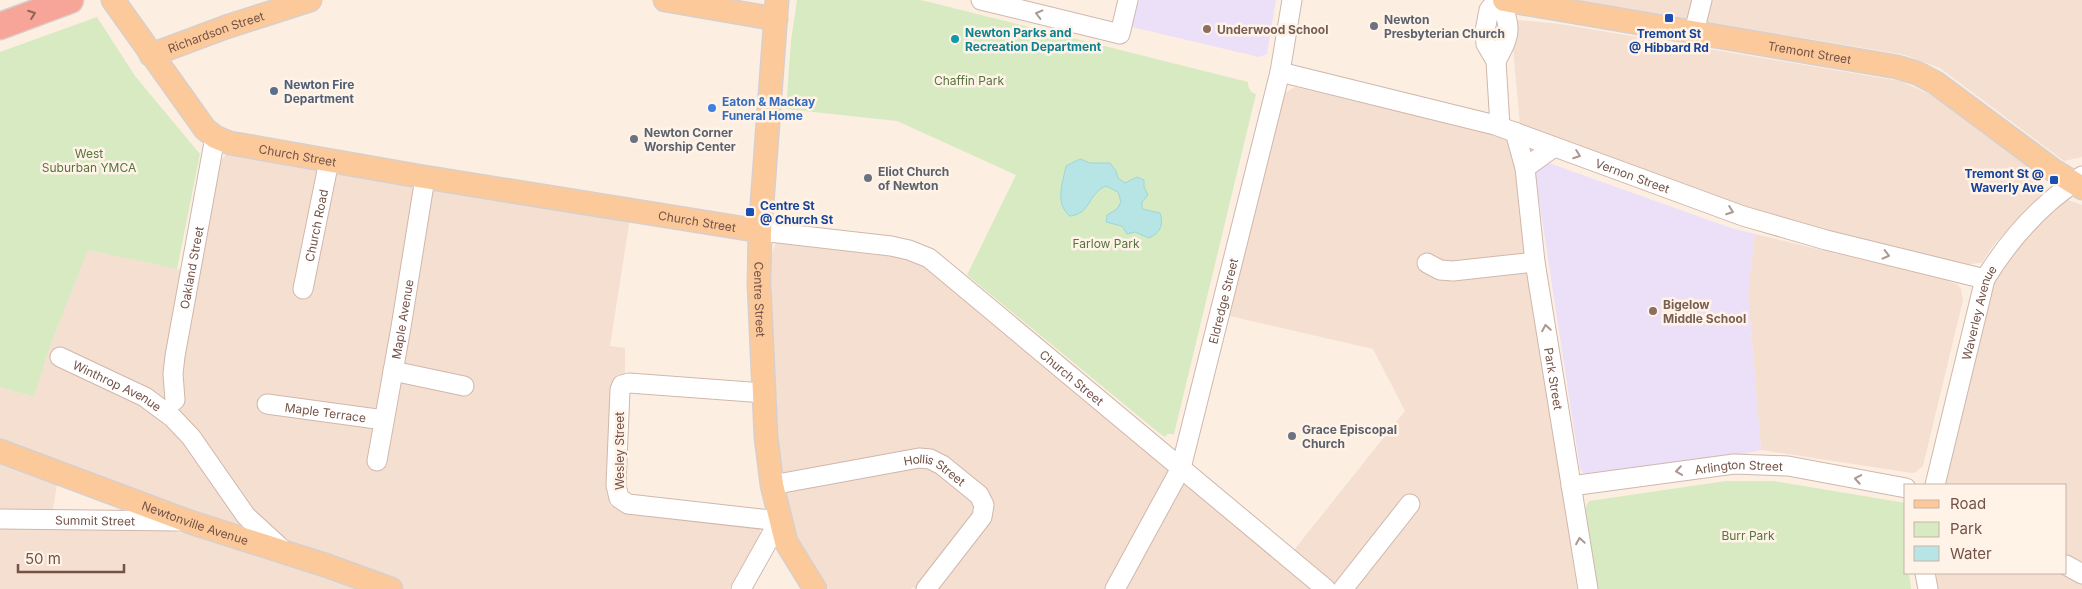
<svg xmlns="http://www.w3.org/2000/svg" width="2082" height="589" font-family="Inter,sans-serif">
	<style>
		.residential { fill: #f4dfd1 }
		.education { fill: #ecdff8 }
		.green { fill: #d7eac1 }
		.water { fill: #b7e5e6; stroke: #9dd6d8 }
		.lines { fill: none; stroke-linecap: round; stroke-linejoin: round }
		.minor-casing { stroke: #d0b7ac; stroke-width: 21 }
		.major-casing { stroke: #d8cfcc; stroke-width: 25 }
		.highway-casing { stroke: #d8cfcc; stroke-width: 29 }
		.minor { stroke: #fff; stroke-width: 19 }
		.major { stroke: #fcca9a; stroke-width: 22 }
		.highway { stroke: #f7a598; stroke-width: 26 }
		.oneway { stroke: #8e6358 }
		.oneway2 { stroke: #ac9791 }
		.transit-dot { fill: #1a4fb4; stroke: #fff3e8; stroke-width: 2 }
		.worship-dot { fill: #6b7280; stroke: #fff3e8; stroke-width: 2 }
		.education-dot { fill: #8d6e63; stroke: #fff3e8; stroke-width: 2 }
		.culture-dot { fill: #0f9aa8; stroke: #fff3e8; stroke-width: 2 }
		.service-dot { fill: #5c6f8a; stroke: #fff3e8; stroke-width: 2 }
		.shop-dot { fill: #3f7fe0; stroke: #fff3e8; stroke-width: 2 }
		.labels { text-anchor: middle; dominant-baseline: central; stroke-width: 5; stroke-linejoin: round; paint-order: stroke }
		.worship-label { font-size: 12px; font-weight: bold; fill: #5b616d; stroke: #fff3e8; text-anchor: start }
		.education-label { font-size: 12px; font-weight: bold; fill: #785e54; stroke: #fff3e8; text-anchor: start }
		.street-label { font-size: 12px; fill: #745248; stroke: #fff3e8 }
		.culture-label { font-size: 12px; font-weight: bold; fill: #0d838f; stroke: #fff3e8; text-anchor: start }
		.transit-label { font-size: 12px; font-weight: bold; fill: #164399; stroke: #fff3e8 }
		.park-label { font-size: 12px; fill: #55743e; stroke: #fff3e8 }
		.service-label { font-size: 12px; font-weight: bold; fill: #4e5e75; stroke: #fff3e8; text-anchor: start }
		.shop-label { font-size: 12px; font-weight: bold; fill: #366cbe; stroke: #fff3e8; text-anchor: start }
	</style>
	<rect width="100%" height="100%" fill="#fcefe2"/>
	<g class="residential">
		<polygon points="1576,0 2082,0 2082,157 2064,161 1940,68 1905,55"/>
		<polygon points="1519,20 1560,24 1900,81 1934,96 2035,172 2041,193 2038,200 1995,243 1982,262 1979,263 1963,265 1776,218 1520,125 1512,37 1512,30"/>
		<polygon points="1295,87 1496,135 1509,142 1515,162 1577,589 1341,589 1294,550 1405,411 1373,349 1225,315 1285,93"/>
		<polygon points="229,151 630,218 610,346 625,348 625,375 617,375 610,505 755,523 760,528 760,534 729,589 404,589 0,445 0,387 34,397 51,343 88,250 197,273 222,159"/>
		<polygon points="2068,200 2082,205 2082,589 1936,589 1933,573 2066,573 2066,485 1945,485 1988,294 2003,261 2038,220"/>
		<polygon points="1755,234 1941,279 1957,284 1961,289 1963,300 1923,466 1916,472 1912,473 1761,450 1748,293"/>
		<polygon points="790,241 904,256 941,276 1317,589 916,589 913,587 911,589 829,589 795,536 779,455 772,319 772,253 776,243"/>
		<polygon points="0,459 58,478 51,521 144,527 220,539 365,589 0,589"/>
	</g>
	<g class="education">
		<polygon points="1139,0 1276,0 1267,54 1259,57 1132,27"/>
		<polygon points="1546,162 1731,228 1755,234 1748,293 1761,450 1744,454 1588,473 1583,473 1580,469 1535,173 1536,165"/>
	</g>
	<g class="green">
		<path d="M797 0H921L1248 82C1248 88 1250 92 1256 94L1174 434H1167L1165 437 1159 433 967 275 1016 175 897 121 786 109 791 41Z"/>
		<polygon points="97,17 135,76 200,154 177,269 88,250 51,343 34,397 0,387 0,52"/>
		<polygon points="1726,481 1773,481 1906,503 1906,573 1909,573 1911,589 1598,589 1586,513 1586,506 1589,501"/>
	</g>
	<path class="water" d="M1080 159 1090 163H1110L1116 171 1118 178 1125 183 1137 177 1144 180V187L1148 195 1142 202V209L1160 213C1164 225 1160 233 1149 238L1135 232 1127 234 1122 226 1106 222 1107 215 1117 209 1121 202 1118 192 1106 186C1088 193 1091 214 1070 216 1054 203 1063 183 1066 166Z"/>
	<g class="lines">
		<g class="minor-casing">
			<g id="minor">
				<polyline points="981,0 1120,34 1128,0"/>
				<polyline points="1497,0 1489,10 1485,31 1486,44 1496,61 1500,126"/>
				<polyline points="1694,32 1702,0"/>
				<path d="M1496 61C1511 34 1512 27 1499 0"/>
				<path id="s1" d="M1280 72 1495 125 1743 216 1826 240 1985 279"/>
				<path id="s2" d="M1515 132 1525 168 1535 262 1588 589"/>
				<polyline points="1525,168 1554,147"/>
				<path id="s3" d="M760 231 891 246 909 250 929 258 1326 589"/>
				<polyline points="1427,263 1440,270 1453,271 1535,262"/>
				<path id="s4" d="M303 289 329 161"/>
				<path id="s5" d="M60 357 145 397 172 417 191 437 246 516 282 549"/>
				<polyline points="393,371 464,386"/>
				<path id="s6" d="M175 400 173 374 175 356 215 137"/>
				<path id="s7" d="M267 404 384 420"/>
				<path id="s8" d="M377 461 401 327 425 178"/>
				<path id="s9" d="M772 485 919 458 930 459 942 465 979 495 984 505 982 517 926 589"/>
				<path id="s10" d="M1935 485 1985 279C2002 251 2023 225 2049 202 2059 193 2071 185 2082 176"/>
				<path id="s11" d="M1571 486 1734 464 1788 466 1906 488"/>
				<path id="s12" d="M0 519 179 521"/>
				<polyline points="2066,565 2082,574"/>
				<polyline points="1925,573 1928,589"/>
				<polyline points="741,589 779,521 628,504 619,498 616,485 620,390 622,385 629,383 765,393"/>
				<path id="s13" d="M1115 589 1181 468 1280 72 1292 0"/>
				<polyline points="1343,589 1410,504"/>
			</g>
		</g>
		<g class="major-casing">
			<g id="major">
				<path id="s14" d="M113 0 205 129 215 137 230 143 418 176 760 231"/>
				<polyline points="665,0 776,19"/>
				<path id="s15" d="M777 0 760 231 759 285 766 437 772 485 786 542 815 589"/>
				<path id="s16" d="M1504 0 1897 67 1917 73 1936 83 2053 170 2082 188"/>
				<path id="s17" d="M151 55 226 27 310 0"/>
				<path id="s18" d="M0 451 190 522 328 566 391 589"/>
			</g>
		</g>
		<g class="highway-casing">
			<polyline id="highway" points="0,26 70,0"/>
		</g>
		<use href="#minor" class="minor"/>
		<use href="#major" class="major"/>
		<use href="#highway" class="highway"/>
	</g>
	<defs><path id="oneway-chevron" d="M-2-3.5L2.5 0L-2 3.5" fill="none" stroke-width="1.6" stroke-linecap="round" stroke-linejoin="round" transform="scale(1.25)"/></defs>
	<use class="oneway" href="#oneway-chevron" transform="translate(32 14) rotate(-20)"/>
	<g class="oneway2">
		<use href="#oneway-chevron" transform="translate(1039 14) rotate(-166)"/>
		<use href="#oneway-chevron" transform="translate(1577 155) rotate(20)"/>
		<use href="#oneway-chevron" transform="translate(1730 211) rotate(20)"/>
		<use href="#oneway-chevron" transform="translate(1886 255) rotate(14)"/>
		<use href="#oneway-chevron" transform="translate(1546 328) rotate(-99)"/>
		<use href="#oneway-chevron" transform="translate(1679 471) rotate(172)"/>
		<use href="#oneway-chevron" transform="translate(1858 479) rotate(-170)"/>
		<use href="#oneway-chevron" transform="translate(1580 541) rotate(-99)"/>
	</g>
	<g class="transit-dot">
		<rect x="1664" y="13" width="10" height="10" rx="2.5"/>
		<rect x="2049" y="175" width="10" height="10" rx="2.5"/>
		<rect x="745" y="207" width="10" height="10" rx="2.5"/>
	</g>
	<g class="worship-dot">
		<circle cx="1374" cy="26" r="5"/>
		<circle cx="634" cy="139" r="5"/>
		<circle cx="868" cy="178" r="5"/>
		<circle cx="1292" cy="436" r="5"/>
	</g>
	<g class="education-dot">
		<circle cx="1207" cy="29" r="5"/>
		<circle cx="1653" cy="311" r="5"/>
	</g>
	<circle class="culture-dot" cx="955" cy="39" r="5"/>
	<circle class="service-dot" cx="274" cy="91" r="5"/>
	<circle class="shop-dot" cx="712" cy="108" r="5"/>
	<g class="labels">
		<g class="worship-label">
			<text x="1384" y="19">Newton<tspan x="1384" dy="14">Presbyterian Church</tspan></text>
			<text x="644" y="132">Newton Corner<tspan x="644" dy="14">Worship Center</tspan></text>
			<text x="878" y="171">Eliot Church<tspan x="878" dy="14">of Newton</tspan></text>
			<text x="1302" y="429">Grace Episcopal<tspan x="1302" dy="14">Church</tspan></text>
		</g>
		<g class="education-label">
			<text x="1217" y="29">Underwood School</text>
			<text x="1663" y="304">Bigelow<tspan x="1663" dy="14">Middle School</tspan></text>
		</g>
		<g class="street-label">
			<text stroke="none"><textPath href="#s17" startOffset="69">Richardson Street</textPath></text>
			<text stroke="none"><textPath href="#s16" startOffset="310">Tremont Street</textPath></text>
			<text stroke="none"><textPath href="#s14" startOffset="256">Church Street</textPath></text>
			<text stroke="none"><textPath href="#s1" startOffset="368">Vernon Street</textPath></text>
			<text stroke="none"><textPath href="#s14" startOffset="661">Church Street</textPath></text>
			<text stroke="none"><textPath href="#s4" startOffset="65">Church Road</textPath></text>
			<text stroke="none"><textPath href="#s6" startOffset="134">Oakland Street</textPath></text>
			<text stroke="none"><textPath href="#s15" startOffset="300">Centre Street</textPath></text>
			<text stroke="none"><textPath href="#s13" startOffset="310">Eldredge Street</textPath></text>
			<text stroke="none"><textPath href="#s10" startOffset="178">Waverley Avenue</textPath></text>
			<text stroke="none"><textPath href="#s8" startOffset="144">Maple Avenue</textPath></text>
			<text stroke="none"><textPath href="#s3" startOffset="358">Church Street</textPath></text>
			<text stroke="none"><textPath href="#s2" startOffset="250">Park Street</textPath></text>
			<text stroke="none"><textPath href="#s5" startOffset="64">Winthrop Avenue</textPath></text>
			<text stroke="none"><textPath href="#s7" startOffset="59">Maple Terrace</textPath></text>
			<text transform="translate(619 451) rotate(-90)">Wesley Street</text>
			<text stroke="none"><textPath href="#s11" startOffset="169">Arlington Street</textPath></text>
			<text stroke="none"><textPath href="#s9" startOffset="168">Hollis Street</textPath></text>
			<text stroke="none"><textPath href="#s12" startOffset="95">Summit Street</textPath></text>
			<text stroke="none"><textPath href="#s18" startOffset="208">Newtonville Avenue</textPath></text>
		</g>
		<g class="culture-label">
			<text x="965" y="32">Newton Parks and<tspan x="965" dy="14">Recreation Department</tspan></text>
		</g>
		<g class="transit-label">
			<text x="1669" y="33">Tremont St<tspan x="1669" dy="14">@ Hibbard Rd</tspan></text>
			<text x="2044" y="173" text-anchor="end">Tremont St @<tspan x="2044" dy="14">Waverly Ave</tspan></text>
			<text x="760" y="205" text-anchor="start">Centre St<tspan x="760" dy="14">@ Church St</tspan></text>
		</g>
		<g class="park-label">
			<text x="969" y="80">Chaffin Park</text>
			<text x="89" y="153">West<tspan x="89" dy="14">Suburban YMCA</tspan></text>
			<text x="1106" y="243">Farlow Park</text>
			<text x="1748" y="535">Burr Park</text>
		</g>
		<g class="service-label">
			<text x="284" y="84">Newton Fire<tspan x="284" dy="14">Department</tspan></text>
		</g>
		<g class="shop-label">
			<text x="722" y="101">Eaton &amp; Mackay<tspan x="722" dy="14">Funeral Home</tspan></text>
		</g>
	</g>
	<rect x="1904" y="484" width="162" height="90" fill="#fff3e8" stroke="#c7b3a8"/>
	<rect x="1914" y="500" width="25" height="8" fill="#fcca9a" stroke="#c7b3a8"/>
	<text x="1950" y="509" font-size="15" fill="#745248">Road</text>
	<rect x="1914" y="522" width="25" height="15" fill="#d7eac1" stroke="#c7b3a8"/>
	<text x="1950" y="534" font-size="15" fill="#745248">Park</text>
	<rect x="1914" y="546" width="25" height="15" fill="#b7e5e6" stroke="#c7b3a8"/>
	<text x="1950" y="559" font-size="15" fill="#745248">Water</text>
	<path d="M18 564v8h106v-8" fill="none" stroke="#745248" stroke-width="2.5"/>
	<text x="25" y="564" font-size="15" fill="#745248" stroke="#fff3e8" stroke-width="4" paint-order="stroke">50 m</text>
</svg>
